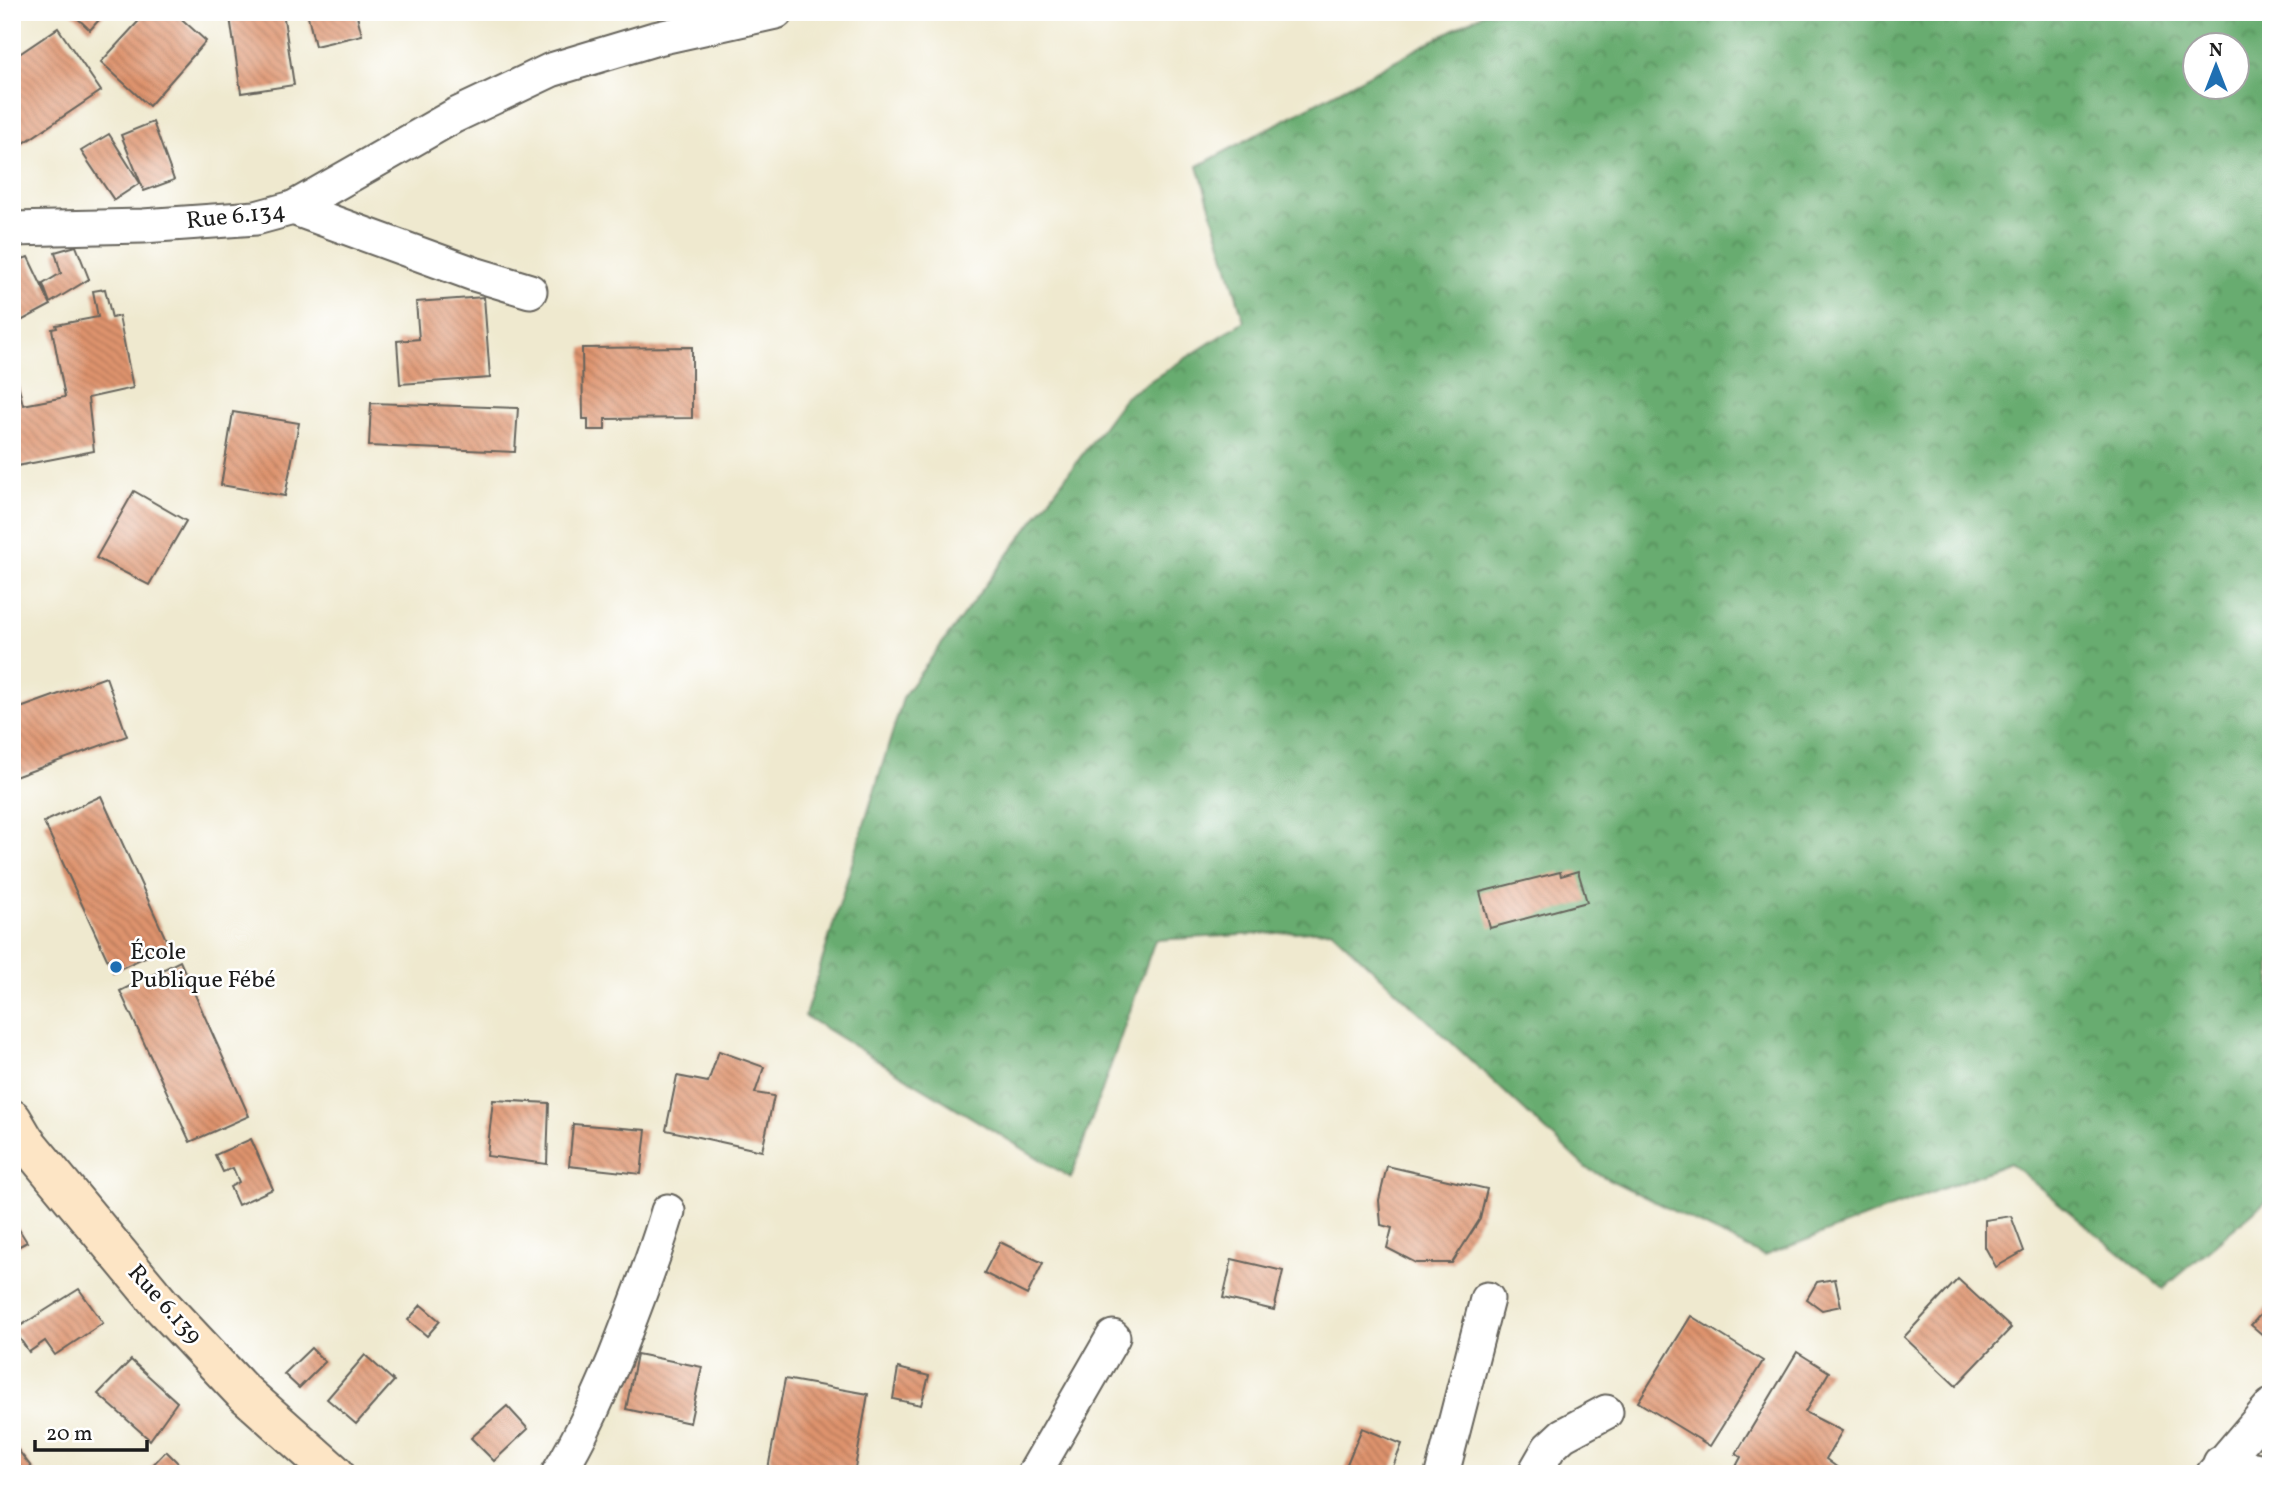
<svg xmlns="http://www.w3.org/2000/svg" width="2283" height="1486" font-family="Vollkorn,serif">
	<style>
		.forest { fill: url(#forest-crowns); stroke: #426446; stroke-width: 2; fill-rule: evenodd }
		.building { fill: url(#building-back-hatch) }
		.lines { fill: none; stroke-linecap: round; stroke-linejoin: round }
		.street-casing { stroke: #66645b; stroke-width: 37 }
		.secondary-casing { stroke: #66645b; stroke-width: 42 }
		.street { stroke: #fff; stroke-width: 33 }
		.secondary { stroke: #fde5c5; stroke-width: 38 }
		.poi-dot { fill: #1f6fb2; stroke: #fff; stroke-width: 2.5 }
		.labels { text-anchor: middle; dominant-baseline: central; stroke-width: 5; stroke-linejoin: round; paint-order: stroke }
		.street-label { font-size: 24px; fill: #1c1c1c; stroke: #fff }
		.poi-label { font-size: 24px; fill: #1c1c1c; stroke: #fff; text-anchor: start }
	</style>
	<defs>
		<pattern id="forest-crowns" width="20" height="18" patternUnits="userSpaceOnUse" patternTransform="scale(1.75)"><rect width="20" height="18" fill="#68ac6f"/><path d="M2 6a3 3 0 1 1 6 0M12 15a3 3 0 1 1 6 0" fill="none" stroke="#558b5a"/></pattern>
		<pattern id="building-back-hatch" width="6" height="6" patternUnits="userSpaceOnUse" patternTransform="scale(1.75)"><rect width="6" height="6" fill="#de936d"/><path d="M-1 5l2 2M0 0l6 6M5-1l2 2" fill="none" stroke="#b37759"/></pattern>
	</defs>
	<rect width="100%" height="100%" fill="#fff"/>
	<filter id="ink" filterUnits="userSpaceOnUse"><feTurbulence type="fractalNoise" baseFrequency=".0143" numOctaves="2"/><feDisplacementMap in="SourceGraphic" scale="14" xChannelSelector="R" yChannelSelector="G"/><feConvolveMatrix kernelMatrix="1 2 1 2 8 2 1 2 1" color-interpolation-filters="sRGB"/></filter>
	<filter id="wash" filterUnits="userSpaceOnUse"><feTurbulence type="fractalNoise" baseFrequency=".00686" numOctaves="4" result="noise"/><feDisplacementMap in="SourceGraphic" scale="28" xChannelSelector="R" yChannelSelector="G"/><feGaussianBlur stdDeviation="1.57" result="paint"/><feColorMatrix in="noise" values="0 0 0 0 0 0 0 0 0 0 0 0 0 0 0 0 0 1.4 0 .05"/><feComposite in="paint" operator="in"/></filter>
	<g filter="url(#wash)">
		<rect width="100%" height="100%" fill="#efe9cf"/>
		<path class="forest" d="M1486 12H2271V1197L2163 1289 2010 1163 1764 1256 1586 1168 1331 930 1155 940 1071 1178 805 1016 904 695 1125 397 1244 321 1198 166ZM2196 46H2238V88H2196Z"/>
		<g id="blocks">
			<g class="building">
				<polygon points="71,12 106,12 90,30"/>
				<polygon points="147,12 174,12 206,41 149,106 101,62"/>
				<polygon points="259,12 283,12 294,85 241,93 230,17"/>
				<polygon points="307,12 356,12 362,35 315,46"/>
				<polygon points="58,28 101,91 12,151 12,59"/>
				<polygon points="153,122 174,180 144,191 121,135"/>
				<polygon points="109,134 140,183 114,200 81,151"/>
				<polygon points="76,246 89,279 50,303 51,305 17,323 18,326 12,328 12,263 28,257 50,303 43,284 61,273 55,252"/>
				<polygon points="105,289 112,318 119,316 133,388 88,398 94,451 12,467 12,357 23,405 65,397 52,329 57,328 56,325 98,317 93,291"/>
				<polygon points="484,297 490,378 400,384 397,341 419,339 416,302"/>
				<polygon points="692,347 692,418 605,419 605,430 588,430 588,419 583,419 582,348"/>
				<polygon points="371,403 518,408 515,452 369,446"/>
				<polygon points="233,412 299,423 285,496 221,485"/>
				<polygon points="134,491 186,521 149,585 96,558"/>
				<polygon points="106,677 127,736 12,778 12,711"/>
				<polygon points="101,796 169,946 113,972 44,822"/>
				<polygon points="1578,871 1587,902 1490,928 1480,892 1560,872 1561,876"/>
				<polygon points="180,961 249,1116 190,1142 120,991"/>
				<polygon points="719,1051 764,1067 755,1093 774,1096 762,1151 666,1130 677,1076 708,1082"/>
				<polygon points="493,1100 549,1103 547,1164 487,1156"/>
				<polygon points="573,1124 646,1130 641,1174 569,1166"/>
				<polygon points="251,1139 273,1189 238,1205 230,1187 239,1182 233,1168 223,1172 215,1155"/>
				<polygon points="1387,1166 1487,1189 1480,1219 1452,1263 1416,1263 1387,1248 1392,1228 1381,1225 1379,1200"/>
				<polygon points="2011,1216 2024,1251 1996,1267 1985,1247 1985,1220"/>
				<polygon points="15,1223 27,1242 12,1250 12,1224"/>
				<polygon points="1000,1242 1043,1263 1027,1295 984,1273"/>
				<polygon points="1232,1259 1283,1271 1274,1310 1223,1298"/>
				<polygon points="1835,1279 1841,1306 1822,1310 1807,1299 1817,1282"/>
				<polygon points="1958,1279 2011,1328 1956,1386 1904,1337"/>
				<polygon points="79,1289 103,1323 55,1355 45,1341 29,1352 14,1330"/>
				<polygon points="2271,1303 2271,1342 2251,1325"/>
				<polygon points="421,1305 440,1321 427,1336 408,1320"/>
				<polygon points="1691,1316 1763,1361 1710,1446 1638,1402"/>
				<polygon points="311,1348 325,1362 299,1388 284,1374"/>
				<polygon points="1797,1352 1829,1372 1805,1412 1842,1431 1826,1459 1846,1474 1732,1474 1741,1457 1736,1454"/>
				<polygon points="637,1354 702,1367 690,1423 626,1409"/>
				<polygon points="365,1355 394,1381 356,1424 327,1399"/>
				<polygon points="131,1360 177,1402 150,1440 98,1394"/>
				<polygon points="898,1368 929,1376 921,1405 893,1399"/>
				<polygon points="785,1379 868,1394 854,1474 767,1474"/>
				<polygon points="507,1406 528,1429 494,1461 471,1438"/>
				<polygon points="1362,1428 1402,1444 1390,1474 1352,1474 1344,1471"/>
				<polygon points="12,1442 35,1472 33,1474 12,1474"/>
				<polygon points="166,1451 189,1474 144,1474"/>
			</g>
		</g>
	</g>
	<g filter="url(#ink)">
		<use href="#blocks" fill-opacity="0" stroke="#66645b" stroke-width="2"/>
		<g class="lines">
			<g class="street-casing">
				<g id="street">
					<polyline points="293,208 454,116 551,70 654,39 776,12"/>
					<polyline points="12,229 143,226 256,218 293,208 474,274 530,291"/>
					<polyline points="2220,1463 2271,1472"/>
					<path d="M558 1474C581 1437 598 1398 615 1358 634 1309 653 1262 668 1211"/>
					<polyline points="1034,1474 1113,1337"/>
					<polyline points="1442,1474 1487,1299"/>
					<polyline points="1534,1474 1549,1448 1563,1435 1606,1412"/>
					<polyline points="2213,1474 2271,1406"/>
				</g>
			</g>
			<g class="secondary-casing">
				<polyline id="secondary" points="12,1119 25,1141 161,1305 241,1390 335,1474"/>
			</g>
			<use href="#street" class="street"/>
			<use href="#secondary" class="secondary"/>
		</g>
	</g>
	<circle class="poi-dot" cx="116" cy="967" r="7"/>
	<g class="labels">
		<g class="street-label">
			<text transform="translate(236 217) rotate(-6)">Rue 6.134</text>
			<text transform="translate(164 1305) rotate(48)">Rue 6.139</text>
		</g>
		<g class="poi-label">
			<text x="130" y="953">École<tspan x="130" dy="28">Publique Fébé</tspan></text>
		</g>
	</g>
	<rect width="2283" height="1486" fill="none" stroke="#fff" stroke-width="42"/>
	<g transform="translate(2216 66)"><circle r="33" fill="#ffffff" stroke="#a4a4a4" stroke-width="2"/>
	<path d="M0-5L12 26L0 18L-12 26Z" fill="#1f6fb2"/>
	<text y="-10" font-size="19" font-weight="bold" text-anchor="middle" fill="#1c1c1c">N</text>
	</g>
	<path d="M35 1440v10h112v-10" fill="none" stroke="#1c1c1c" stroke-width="3.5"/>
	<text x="46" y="1440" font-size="21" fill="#1c1c1c" stroke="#ffffff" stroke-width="5" paint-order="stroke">20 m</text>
</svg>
